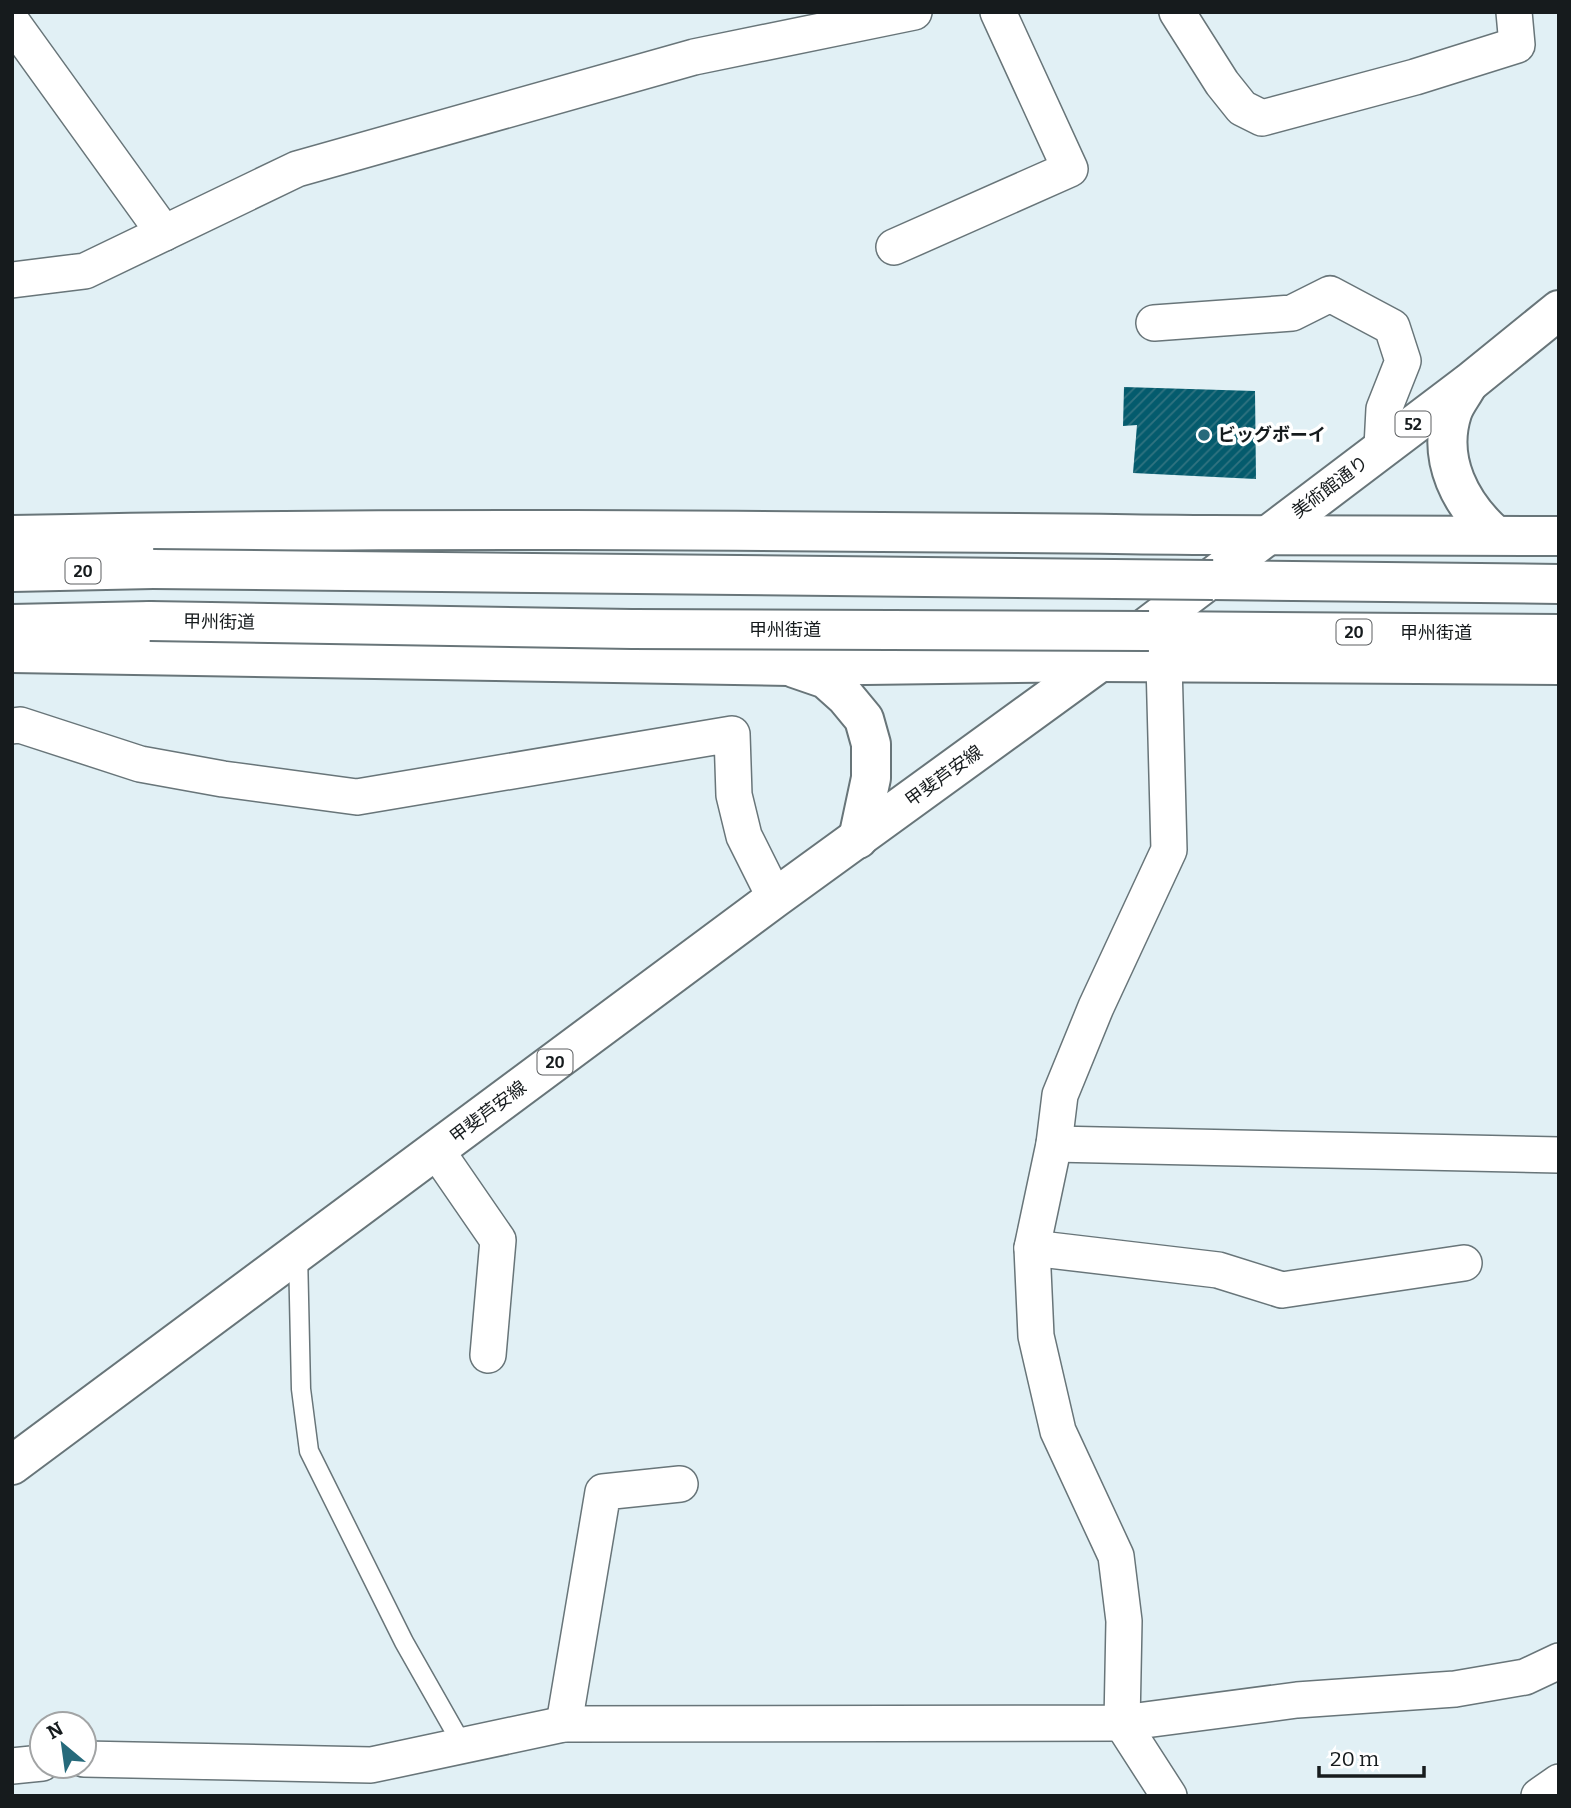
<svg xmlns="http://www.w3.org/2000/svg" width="1571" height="1808" font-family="Bitter,'Noto Sans JP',serif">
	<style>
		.building { fill: url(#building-hatch) }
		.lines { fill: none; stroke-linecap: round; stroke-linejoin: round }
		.service-casing { stroke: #687579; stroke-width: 21 }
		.minor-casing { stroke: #687579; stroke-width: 38 }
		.primary-casing { stroke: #687579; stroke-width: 42 }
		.trunk-casing { stroke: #687579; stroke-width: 42 }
		.service { stroke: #fff; stroke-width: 18 }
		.minor { stroke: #fff; stroke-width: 35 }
		.primary { stroke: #fff; stroke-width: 38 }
		.trunk { stroke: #fff; stroke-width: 38 }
		.trunk-bridge-casing { stroke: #687579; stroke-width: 42; stroke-linecap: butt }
		.trunk-bridge { stroke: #fff; stroke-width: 38 }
		.poi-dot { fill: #266a7b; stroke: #fff; stroke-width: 2.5 }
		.labels { text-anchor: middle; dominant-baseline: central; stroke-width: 7; stroke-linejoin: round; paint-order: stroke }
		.shield { fill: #fff; stroke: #5c5f61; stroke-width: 2 }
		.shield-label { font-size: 16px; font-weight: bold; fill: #161b1d }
		.poi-label { font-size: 18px; font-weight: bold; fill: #161b1d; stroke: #fff; text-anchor: start }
		.street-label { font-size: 18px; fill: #161b1d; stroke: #fff }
	</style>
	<defs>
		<pattern id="building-hatch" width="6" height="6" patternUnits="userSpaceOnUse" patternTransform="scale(1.75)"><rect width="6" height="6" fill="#045b6d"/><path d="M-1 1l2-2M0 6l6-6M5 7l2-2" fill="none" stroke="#317380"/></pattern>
	</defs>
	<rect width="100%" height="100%" fill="#e1f0f5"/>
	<polygon class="building" points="1124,387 1255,391 1256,479 1133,473 1137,425 1123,426"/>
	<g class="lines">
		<g class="service-casing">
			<polyline id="service" points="298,1253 301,1389 309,1451 404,1642 463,1746"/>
		</g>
		<g class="minor-casing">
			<g id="minor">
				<polyline points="1177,12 1222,83 1242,108 1262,118 1415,77 1517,45 1514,12"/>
				<polyline points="12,22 164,233"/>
				<polyline points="894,247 1070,169 998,12"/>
				<polyline points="12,280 85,271 297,169 694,57 914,12"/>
				<polyline points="1154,323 1292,313 1330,294 1392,327 1403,361 1384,409 1382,447"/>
				<polyline points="1164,663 1169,850 1096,1007 1060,1095 1054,1144 1032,1248 1036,1336 1058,1431 1116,1556 1124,1621 1122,1723 1169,1796"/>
				<polyline points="12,726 20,725 140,764 223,779 357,797 732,734 734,795 744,836 775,898"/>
				<polyline points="1054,1144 1559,1155"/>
				<polyline points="436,1150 498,1240 488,1355"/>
				<polyline points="1032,1248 1218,1270 1282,1290 1464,1263"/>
				<polyline points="564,1724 603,1492 680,1484"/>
				<polyline points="84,1759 371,1765 564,1724 1122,1723 1297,1700 1455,1689 1525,1677 1559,1661"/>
				<polyline points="12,1766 42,1763"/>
				<polyline points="1539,1796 1559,1782"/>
			</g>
		</g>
		<g class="primary-casing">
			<polyline id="primary" points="12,1465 775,898 1100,662"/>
		</g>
		<g class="trunk-casing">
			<g id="trunk">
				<path d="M1468 384C1463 394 1455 403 1452 413 1437 460 1461 505 1495 535"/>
				<path d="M12 535C411 526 810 531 1209 535 1326 536 1442 535 1559 536"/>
				<polyline points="12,572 153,569"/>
				<polyline points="1213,580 1559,584"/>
				<polyline points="12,624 150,621"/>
				<polyline points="1149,631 1559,634"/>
				<polyline points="1119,648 1469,383 1559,310"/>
				<polyline points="12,653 789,666 1100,662 1559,665"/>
				<polyline points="794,668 826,679 845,696 864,719 871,744 871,778 858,839"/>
			</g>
		</g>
		<use href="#service" class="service"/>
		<use href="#minor" class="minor"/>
		<use href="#primary" class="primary"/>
		<use href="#trunk" class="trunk"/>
		<g class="trunk-bridge-casing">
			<g id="trunk-bridge">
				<polyline points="153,569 1213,580"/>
				<polyline points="150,621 632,629 1149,631"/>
			</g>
		</g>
		<use href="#trunk-bridge" class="trunk-bridge"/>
	</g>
	<circle class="poi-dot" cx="1204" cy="435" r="7"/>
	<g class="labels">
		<g class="shield">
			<rect x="1395.5" y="411.5" width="35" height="25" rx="5"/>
			<rect x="65.5" y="558.5" width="35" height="25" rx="5"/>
			<rect x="1336.5" y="619.5" width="35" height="25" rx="5"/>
			<rect x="537.5" y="1049.5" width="35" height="25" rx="5"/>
		</g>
		<g class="shield-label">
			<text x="1413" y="424">52</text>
			<text x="83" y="571">20</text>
			<text x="1354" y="632">20</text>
			<text x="555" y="1062">20</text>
		</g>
		<g class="poi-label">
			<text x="1218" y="435">ビッグボーイ</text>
		</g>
		<g class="street-label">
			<text transform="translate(1330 487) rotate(-37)">美術館通り</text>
			<text transform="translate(219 622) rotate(1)">甲州街道</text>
			<text x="785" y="630">甲州街道</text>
			<text x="1436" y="633">甲州街道</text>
			<text transform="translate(944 776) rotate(-36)">甲斐芦安線</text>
			<text transform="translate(488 1112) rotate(-37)">甲斐芦安線</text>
		</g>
	</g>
	<rect width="1571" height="1808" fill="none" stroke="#161b1d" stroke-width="28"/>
	<g transform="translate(63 1745) rotate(331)"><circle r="33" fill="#ffffff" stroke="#a2a4a5" stroke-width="2"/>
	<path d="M0-5L12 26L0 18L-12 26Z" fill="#266a7b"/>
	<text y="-10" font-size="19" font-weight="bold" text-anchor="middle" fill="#161b1d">N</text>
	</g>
	<path d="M1319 1766v10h105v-10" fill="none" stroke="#161b1d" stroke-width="3.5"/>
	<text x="1330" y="1766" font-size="21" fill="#161b1d" stroke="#ffffff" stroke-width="5" paint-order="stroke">20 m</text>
</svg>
